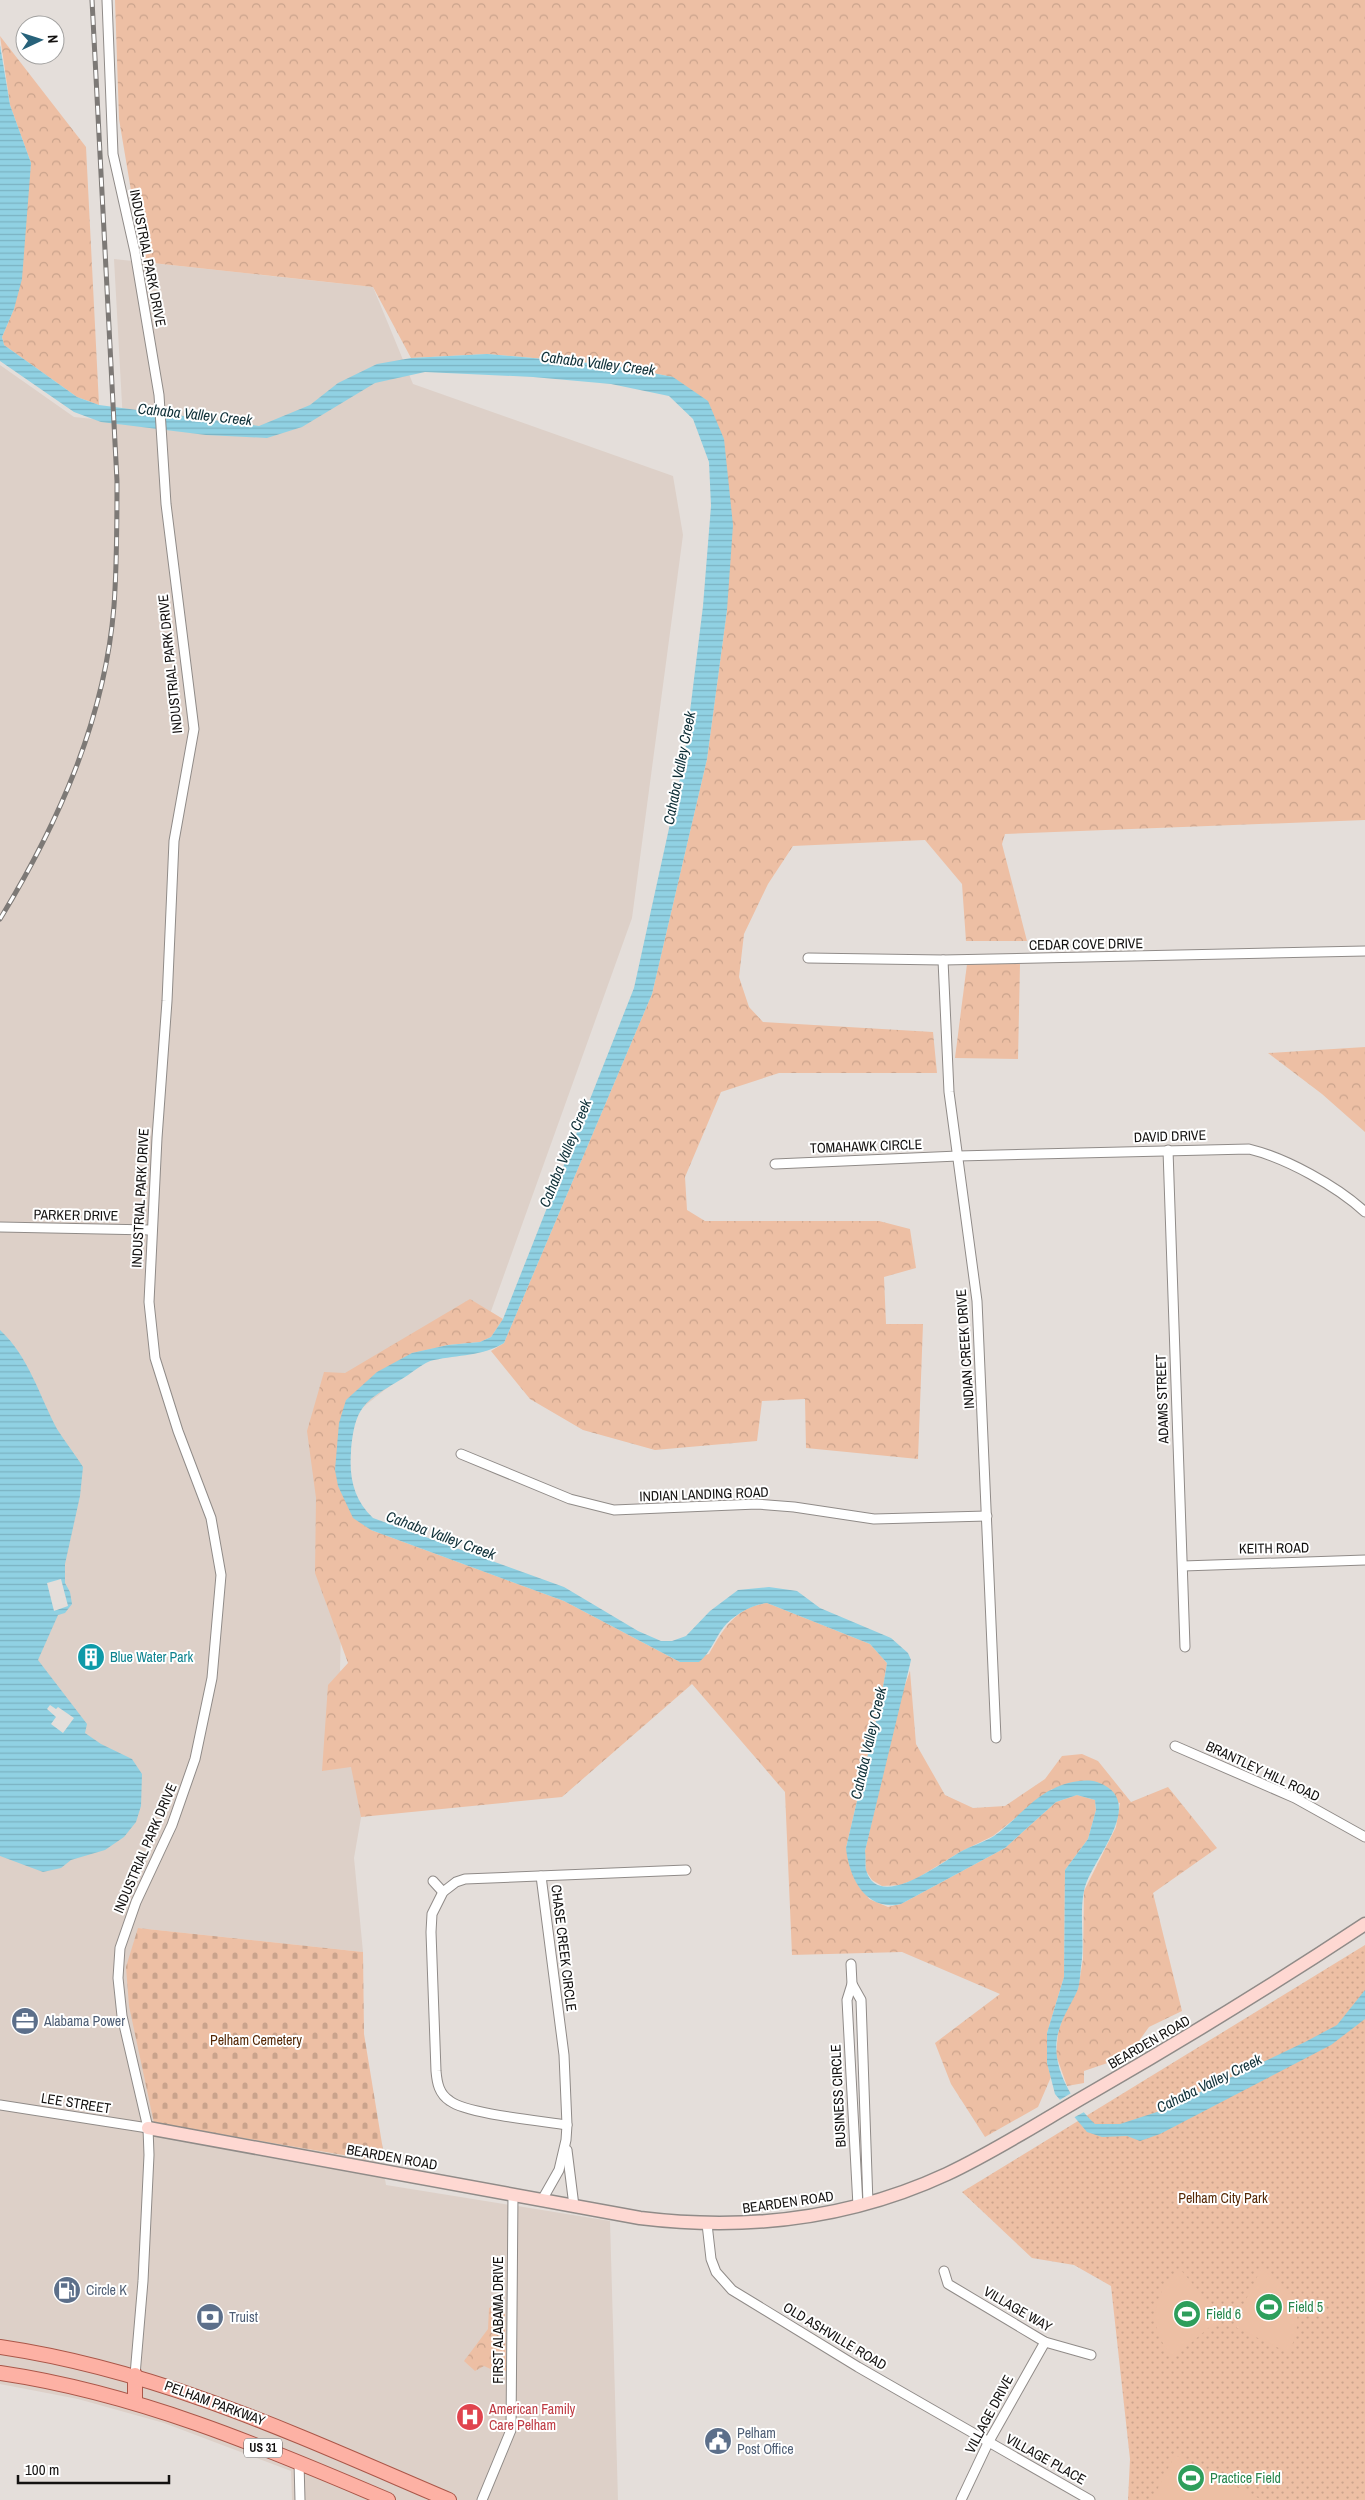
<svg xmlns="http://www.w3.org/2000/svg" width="1365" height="2500" font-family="'Archivo Narrow',sans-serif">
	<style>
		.built { fill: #ddd0c8 }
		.forest { fill: url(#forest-crowns) }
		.cemetery { fill: url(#cemetery-stones) }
		.park { fill: url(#park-dots) }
		.garden { fill: #edbfa4 }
		.water { fill: url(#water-rules) }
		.pier { fill: #e4deda }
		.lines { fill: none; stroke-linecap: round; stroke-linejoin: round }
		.street-casing { stroke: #908b88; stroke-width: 11 }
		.secondary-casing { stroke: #908b88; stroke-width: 15 }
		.primary-casing { stroke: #aa5749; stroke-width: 16 }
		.street { stroke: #fff; stroke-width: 9 }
		.secondary { stroke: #fed8d2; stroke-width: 12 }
		.primary { stroke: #fdb1a4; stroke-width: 14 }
		.rail-casing { stroke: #7d7976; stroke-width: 5 }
		.rail { stroke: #fff; stroke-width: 3; stroke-dasharray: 9; stroke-linecap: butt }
		.labels { text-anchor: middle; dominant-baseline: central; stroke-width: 4; stroke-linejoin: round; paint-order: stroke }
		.shield { fill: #fff; stroke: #5a5858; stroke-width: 1 }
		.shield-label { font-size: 12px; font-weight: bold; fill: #131110 }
		.street-label { font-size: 14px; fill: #131110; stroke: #fff }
		.culture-label { font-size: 14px; fill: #0d838f; stroke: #fff; text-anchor: start }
		.service-label { font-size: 14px; fill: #4e5e75; stroke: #fff; text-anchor: start }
		.park-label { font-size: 14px; fill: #552805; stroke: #fff }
		.leisure-label { font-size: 14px; fill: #27864d; stroke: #fff; text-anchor: start }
		.health-label { font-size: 14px; fill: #be3a42; stroke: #fff; text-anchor: start }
		.water-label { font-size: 15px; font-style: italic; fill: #0e2f37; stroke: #fff }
	</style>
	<defs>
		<pattern id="forest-crowns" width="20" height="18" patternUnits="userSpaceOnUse" patternTransform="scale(1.25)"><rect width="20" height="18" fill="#edbfa4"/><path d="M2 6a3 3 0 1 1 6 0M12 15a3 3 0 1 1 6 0" fill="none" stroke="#caa38c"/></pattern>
		<pattern id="cemetery-stones" width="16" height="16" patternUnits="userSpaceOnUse" patternTransform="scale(1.25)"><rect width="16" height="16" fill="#edbfa4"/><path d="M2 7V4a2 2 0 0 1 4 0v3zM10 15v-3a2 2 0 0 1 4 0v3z" fill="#caa38c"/></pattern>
		<pattern id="park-dots" width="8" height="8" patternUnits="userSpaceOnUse" patternTransform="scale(1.25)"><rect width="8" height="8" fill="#edbfa4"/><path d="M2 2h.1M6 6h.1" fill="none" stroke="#caa38c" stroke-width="1.8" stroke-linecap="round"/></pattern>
		<pattern id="water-rules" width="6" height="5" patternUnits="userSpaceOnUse" patternTransform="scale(1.25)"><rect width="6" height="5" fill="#90d1e3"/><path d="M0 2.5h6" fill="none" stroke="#7bb2c2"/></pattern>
	</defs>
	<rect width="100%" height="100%" fill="#e4deda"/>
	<polygon class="built" points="114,259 373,287 413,384 673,476 683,535 632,918 490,1314 438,1347 346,1421 340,1670 376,1731 354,1858 363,1952 138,1928 154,2123 382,2162 386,2185 610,2221 618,2500 292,2500 291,2471 164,2423 78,2399 0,2384 0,365 74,417 123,422"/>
	<g class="forest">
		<polygon points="115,0 1365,0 1365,820 1005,834 1002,844 1027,941 966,941 962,884 925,840 793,846 768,884 744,934 739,977 749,1007 763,1022 933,1032 937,1073 779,1073 721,1092 685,1177 687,1210 705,1221 879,1221 910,1229 916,1268 884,1277 886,1324 923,1324 918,1459 806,1448 805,1399 762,1401 757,1441 655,1450 583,1430 530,1399 491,1351 504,1343 652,994 707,759 727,610 724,439 673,377 611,365 487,354 411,358 373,287 143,262 119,119"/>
		<polygon points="0,36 86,147 99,405 77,397 4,345 2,337 14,309 31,163 10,105"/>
		<polygon points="967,964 1020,964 1018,1059 955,1058"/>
		<polygon points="1365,1047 1365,1132 1322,1094 1268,1053"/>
		<path d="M470 1299 503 1319 491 1337 480 1342 448 1345 412 1353 346 1400 335 1470 371 1530 564 1601 680 1662 709 1654C723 1629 736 1607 767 1603L870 1644 887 1663 881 1699 846 1848 869 1899 888 1907 901 1904 1005 1848 1056 1802 1077 1795 1095 1800 1096 1810 1088 1839 1065 1870 1064 1977 1047 2033V2063L1051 2077 1038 2107 985 2137 951 2084 935 2043 1000 1994 902 1952 792 1955 785 1792 692 1684 562 1797 361 1817 351 1767 322 1771 328 1685 348 1663 315 1573 316 1498 307 1431 324 1372 345 1373Z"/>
		<polygon points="910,1671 916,1744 945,1795 973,1808 1005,1806 1045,1779 1062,1756 1082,1754 1098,1761 1131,1802 1168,1787 1217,1848 1153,1893 1182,2011 1149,2027 1128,2056 1084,2071 1084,2083 1067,2086 1056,2055 1058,2033 1064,2014 1078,1989 1083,1959 1084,1891 1116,1827 1120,1803 1052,1789 993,1836 960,1852 916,1879 900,1885 882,1886 872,1880 866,1871 865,1851 900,1699"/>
		<polygon points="495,2305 505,2308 506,2371 499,2373 484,2366 475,2371 464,2361 488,2329 489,2308"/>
	</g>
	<polygon class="cemetery" points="138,1928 363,1952 364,2034 385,2162 154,2123 129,2006 126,1967"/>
	<polygon class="park" points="1365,1945 1365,2500 1128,2500 1130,2459 1111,2286 1074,2265 1032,2258 962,2192"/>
	<g class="garden">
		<path d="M1180 2269 1218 2314V2320L1173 2358C1147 2327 1150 2296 1180 2269Z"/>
		<path d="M1261 2269C1297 2291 1306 2314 1289 2353L1237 2328 1235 2322Z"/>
		<polygon points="1175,2455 1262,2500 1152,2500"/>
	</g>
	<g class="water">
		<path d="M0 45 10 105 31 163 22 279 14 309 2 337 4 345 77 397 99 405 259 426 310 405 338 383 377 364 411 358 487 354 611 365 673 377 708 401 724 439 733 525 727 610 707 759 652 994 504 1343C483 1356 458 1355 434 1360 424 1362 413 1372 405 1377 366 1401 355 1403 351 1452 349 1478 354 1500 373 1518L564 1587 638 1631 661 1641H672L686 1636 710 1611 738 1590 769 1587 797 1591 820 1608 891 1638 908 1653 911 1660 865 1851C866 1857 865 1865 866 1870 878 1912 941 1863 960 1852 970 1846 983 1843 994 1836 1013 1823 1032 1798 1053 1789 1064 1783 1084 1778 1097 1782 1151 1801 1089 1861 1084 1891 1079 1916 1085 1942 1081 1967 1080 1974 1080 1982 1078 1989 1072 2003 1063 2015 1059 2030 1048 2063 1072 2102 1095 2124H1120L1160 2111 1305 2042 1337 2025 1365 1990V2019L1331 2045 1160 2134 1140 2141 1127 2136 1102 2137 1087 2132 1055 2094 1047 2063V2033L1064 1977 1065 1870 1088 1839 1096 1810 1095 1800 1077 1795 1056 1802 1005 1848 901 1904C866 1912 849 1878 846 1848L881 1699 887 1663 870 1644 767 1603C751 1605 733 1615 723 1628 714 1640 711 1652 699 1662H680L564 1601 371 1530 353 1518 338 1486 335 1470 339 1423 346 1400 377 1372 412 1353 448 1345 480 1342 491 1337 503 1319 634 988 684 760 703 606 711 506 709 462 693 419 669 396 611 384 533 377 425 372 375 383 302 427 267 438 206 435 101 422 74 412 0 361Z"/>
		<path d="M0 1330C29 1357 39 1395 57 1429 65 1442 75 1454 83 1467L80 1496 65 1564V1583L70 1592 72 1604 65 1613 58 1615 38 1660 87 1724 85 1733 101 1744 132 1759 142 1774 141 1806 136 1822 124 1837 105 1850 71 1860 61 1868 43 1872 0 1856Z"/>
	</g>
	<g class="pier">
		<polygon points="61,1579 68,1606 54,1611 47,1583"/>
		<polygon points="50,1705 56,1709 58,1707 74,1718 63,1733 51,1724 56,1717 47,1709"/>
		<polygon points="1073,2092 1086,2111 1073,2118 1058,2101"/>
	</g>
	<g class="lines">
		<g class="street-casing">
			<g id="street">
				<polyline points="107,0 113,154 135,252 159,395 166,504 194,729 174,841 167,1001 157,1138 149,1302 155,1358 178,1431 211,1518 221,1575 212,1678 195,1759 172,1825 136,1902 120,1948 118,1978 122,2016 148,2128 149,2155 143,2281 135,2375"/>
				<polyline points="808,958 943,960 1365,951"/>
				<polyline points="943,960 949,1092 977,1301 996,1738"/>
				<polyline points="1168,1150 1185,1647"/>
				<path d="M775 1164 958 1156 1249 1149C1286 1158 1337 1186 1365 1212"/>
				<polyline points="0,1227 151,1230"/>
				<polyline points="461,1454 570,1499 614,1510 757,1504 794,1507 874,1519 987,1516"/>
				<polyline points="1183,1566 1365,1560"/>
				<polyline points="1175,1746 1295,1798 1365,1837"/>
				<polyline points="541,1876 564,2055 567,2125 566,2140 559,2170 542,2200"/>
				<polyline points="433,1881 443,1892"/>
				<polyline points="851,1964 852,1984 847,2000 858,2206"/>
				<polyline points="852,1984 861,2000 868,2204"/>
				<polyline points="0,2105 148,2128"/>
				<path d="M567 2125C542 2121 467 2114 450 2101 439 2094 437 2083 436 2071L431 1932 432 1914 443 1892 456 1882 465 1879 686 1870"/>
				<polyline points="567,2150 574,2206"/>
				<polyline points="707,2224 711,2259 716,2272 732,2290 858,2367 1090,2500"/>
				<polyline points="944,2271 948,2284 1045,2342 1091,2355"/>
				<polyline points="299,2462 300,2500"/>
				<polyline points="482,2500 511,2430 513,2194"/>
				<polyline points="961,2500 988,2443 1045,2342"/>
			</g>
		</g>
		<g class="secondary-casing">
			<path id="secondary" d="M148 2128 640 2218C746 2231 850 2219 947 2174 998 2150 1045 2119 1094 2091 1186 2038 1276 1983 1365 1924"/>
		</g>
		<g class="primary-casing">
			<g id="primary">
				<path d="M0 2347C162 2371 301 2437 449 2500"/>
				<path d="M0 2373C136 2393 262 2446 388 2500"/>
				<polyline points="135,2402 135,2375"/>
			</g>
		</g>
		<use href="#street" class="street"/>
		<use href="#secondary" class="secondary"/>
		<use href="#primary" class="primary"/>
		<g class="rail-casing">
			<path id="rail" d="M0 919C58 824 105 719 114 606 117 564 117 523 117 481L92 0"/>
		</g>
		<use href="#rail" class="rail"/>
	</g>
	<defs>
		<g id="building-disc" transform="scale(1.4375)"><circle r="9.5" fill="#0f9aa8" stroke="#fff"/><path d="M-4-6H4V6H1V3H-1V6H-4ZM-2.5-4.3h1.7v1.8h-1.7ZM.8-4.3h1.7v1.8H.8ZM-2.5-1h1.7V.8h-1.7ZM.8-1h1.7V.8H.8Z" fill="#fff"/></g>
		<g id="office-disc" transform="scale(1.4375)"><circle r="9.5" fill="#5c6f8a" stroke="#fff"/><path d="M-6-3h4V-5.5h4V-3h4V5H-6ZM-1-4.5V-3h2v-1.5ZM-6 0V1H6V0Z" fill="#fff"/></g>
		<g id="fuel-disc" transform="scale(1.4375)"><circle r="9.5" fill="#5c6f8a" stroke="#fff"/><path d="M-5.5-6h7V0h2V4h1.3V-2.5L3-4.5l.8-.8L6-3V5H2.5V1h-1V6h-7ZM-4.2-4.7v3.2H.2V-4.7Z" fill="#fff"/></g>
		<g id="stadium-disc" transform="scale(1.4375)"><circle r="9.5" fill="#2e9e5b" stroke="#fff"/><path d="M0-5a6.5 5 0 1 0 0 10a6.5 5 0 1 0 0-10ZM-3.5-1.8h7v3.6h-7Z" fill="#fff"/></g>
		<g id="bank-disc" transform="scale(1.4375)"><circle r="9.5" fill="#5c6f8a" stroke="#fff"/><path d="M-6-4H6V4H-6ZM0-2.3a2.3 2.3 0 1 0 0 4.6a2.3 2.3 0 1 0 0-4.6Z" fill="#fff"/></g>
		<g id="hospital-disc" transform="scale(1.4375)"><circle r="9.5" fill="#e0444e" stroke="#fff"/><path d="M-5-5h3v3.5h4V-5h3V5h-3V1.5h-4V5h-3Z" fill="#fff"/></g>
		<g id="civic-disc" transform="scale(1.4375)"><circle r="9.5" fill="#5c6f8a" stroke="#fff"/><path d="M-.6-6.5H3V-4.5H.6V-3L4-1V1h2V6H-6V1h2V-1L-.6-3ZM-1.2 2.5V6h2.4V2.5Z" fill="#fff"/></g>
	</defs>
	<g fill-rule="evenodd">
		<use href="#building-disc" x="91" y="1657"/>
		<use href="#office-disc" x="25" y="2021"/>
		<use href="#fuel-disc" x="67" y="2290"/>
		<use href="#stadium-disc" x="1269" y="2307"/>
		<use href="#stadium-disc" x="1187" y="2314"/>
		<use href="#bank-disc" x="210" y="2317"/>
		<use href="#hospital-disc" x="470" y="2417"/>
		<use href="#civic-disc" x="718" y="2441"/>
		<use href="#stadium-disc" x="1191" y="2478"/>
	</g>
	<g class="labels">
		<rect class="shield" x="244" y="2438.5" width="38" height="19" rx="4"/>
		<g class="shield-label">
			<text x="263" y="2448">US 31</text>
		</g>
		<g class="street-label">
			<text transform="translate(148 258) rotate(79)">INDUSTRIAL PARK DRIVE</text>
			<text transform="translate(170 664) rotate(-96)">INDUSTRIAL PARK DRIVE</text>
			<text transform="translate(1086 944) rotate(-1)">CEDAR COVE DRIVE</text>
			<text transform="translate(1170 1136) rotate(-2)">DAVID DRIVE</text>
			<text transform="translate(866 1146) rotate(-2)">TOMAHAWK CIRCLE</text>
			<text transform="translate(140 1198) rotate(-87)">INDUSTRIAL PARK DRIVE</text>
			<text transform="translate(76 1215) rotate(1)">PARKER DRIVE</text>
			<text transform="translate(965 1349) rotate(-94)">INDIAN CREEK DRIVE</text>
			<text transform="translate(1162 1399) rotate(-92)">ADAMS STREET</text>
			<text transform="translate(704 1494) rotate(-2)">INDIAN LANDING ROAD</text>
			<text transform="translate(1274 1548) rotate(-1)">KEITH ROAD</text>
			<text transform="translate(1263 1771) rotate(25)">BRANTLEY HILL ROAD</text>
			<text transform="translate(145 1848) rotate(-67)">INDUSTRIAL PARK DRIVE</text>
			<text transform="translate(564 1948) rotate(83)">CHASE CREEK CIRCLE</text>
			<text transform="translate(1149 2042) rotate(-30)">BEARDEN ROAD</text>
			<text transform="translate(838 2096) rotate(-93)">BUSINESS CIRCLE</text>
			<text transform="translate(76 2103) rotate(9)">LEE STREET</text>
			<text transform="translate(392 2157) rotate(10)">BEARDEN ROAD</text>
			<text transform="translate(788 2202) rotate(-8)">BEARDEN ROAD</text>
			<text transform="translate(1018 2309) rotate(30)">VILLAGE WAY</text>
			<text transform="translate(498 2320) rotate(-90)">FIRST ALABAMA DRIVE</text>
			<text transform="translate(835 2336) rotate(31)">OLD ASHVILLE ROAD</text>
			<text transform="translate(215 2403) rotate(20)">PELHAM PARKWAY</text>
			<text transform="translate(989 2414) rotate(-62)">VILLAGE DRIVE</text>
			<text transform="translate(1046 2459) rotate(29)">VILLAGE PLACE</text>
		</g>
		<g class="culture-label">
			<text x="110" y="1657">Blue Water Park</text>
		</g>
		<g class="service-label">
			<text x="44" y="2021">Alabama Power</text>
			<text x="86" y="2290">Circle K</text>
			<text x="229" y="2317">Truist</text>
			<text x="737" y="2433">Pelham<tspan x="737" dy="16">Post Office</tspan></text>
		</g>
		<g class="park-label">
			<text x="256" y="2040">Pelham Cemetery</text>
			<text x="1223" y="2198">Pelham City Park</text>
		</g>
		<g class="leisure-label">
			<text x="1288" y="2307">Field 5</text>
			<text x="1206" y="2314">Field 6</text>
			<text x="1210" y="2478">Practice Field</text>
		</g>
		<g class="health-label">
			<text x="489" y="2409">American Family<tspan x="489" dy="16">Care Pelham</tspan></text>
		</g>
		<g class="water-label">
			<text transform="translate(598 363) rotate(7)">Cahaba Valley Creek</text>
			<text transform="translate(195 414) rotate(6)">Cahaba Valley Creek</text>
			<text transform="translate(679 768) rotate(-79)">Cahaba Valley Creek</text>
			<text transform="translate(565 1153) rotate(-68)">Cahaba Valley Creek</text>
			<text transform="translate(441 1535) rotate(20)">Cahaba Valley Creek</text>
			<text transform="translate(868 1743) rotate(-77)">Cahaba Valley Creek</text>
			<text transform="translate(1209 2083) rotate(-26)">Cahaba Valley Creek</text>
		</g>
	</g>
	<g transform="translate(40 40) rotate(86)"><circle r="24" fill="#ffffff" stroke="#a1a09f"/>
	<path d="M0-4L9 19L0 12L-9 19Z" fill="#27627a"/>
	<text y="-8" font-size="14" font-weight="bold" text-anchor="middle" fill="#131110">N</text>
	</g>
	<path d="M18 2475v8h151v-8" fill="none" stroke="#131110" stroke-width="2.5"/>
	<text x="25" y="2475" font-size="15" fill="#131110" stroke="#ffffff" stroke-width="4" paint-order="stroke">100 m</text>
</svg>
